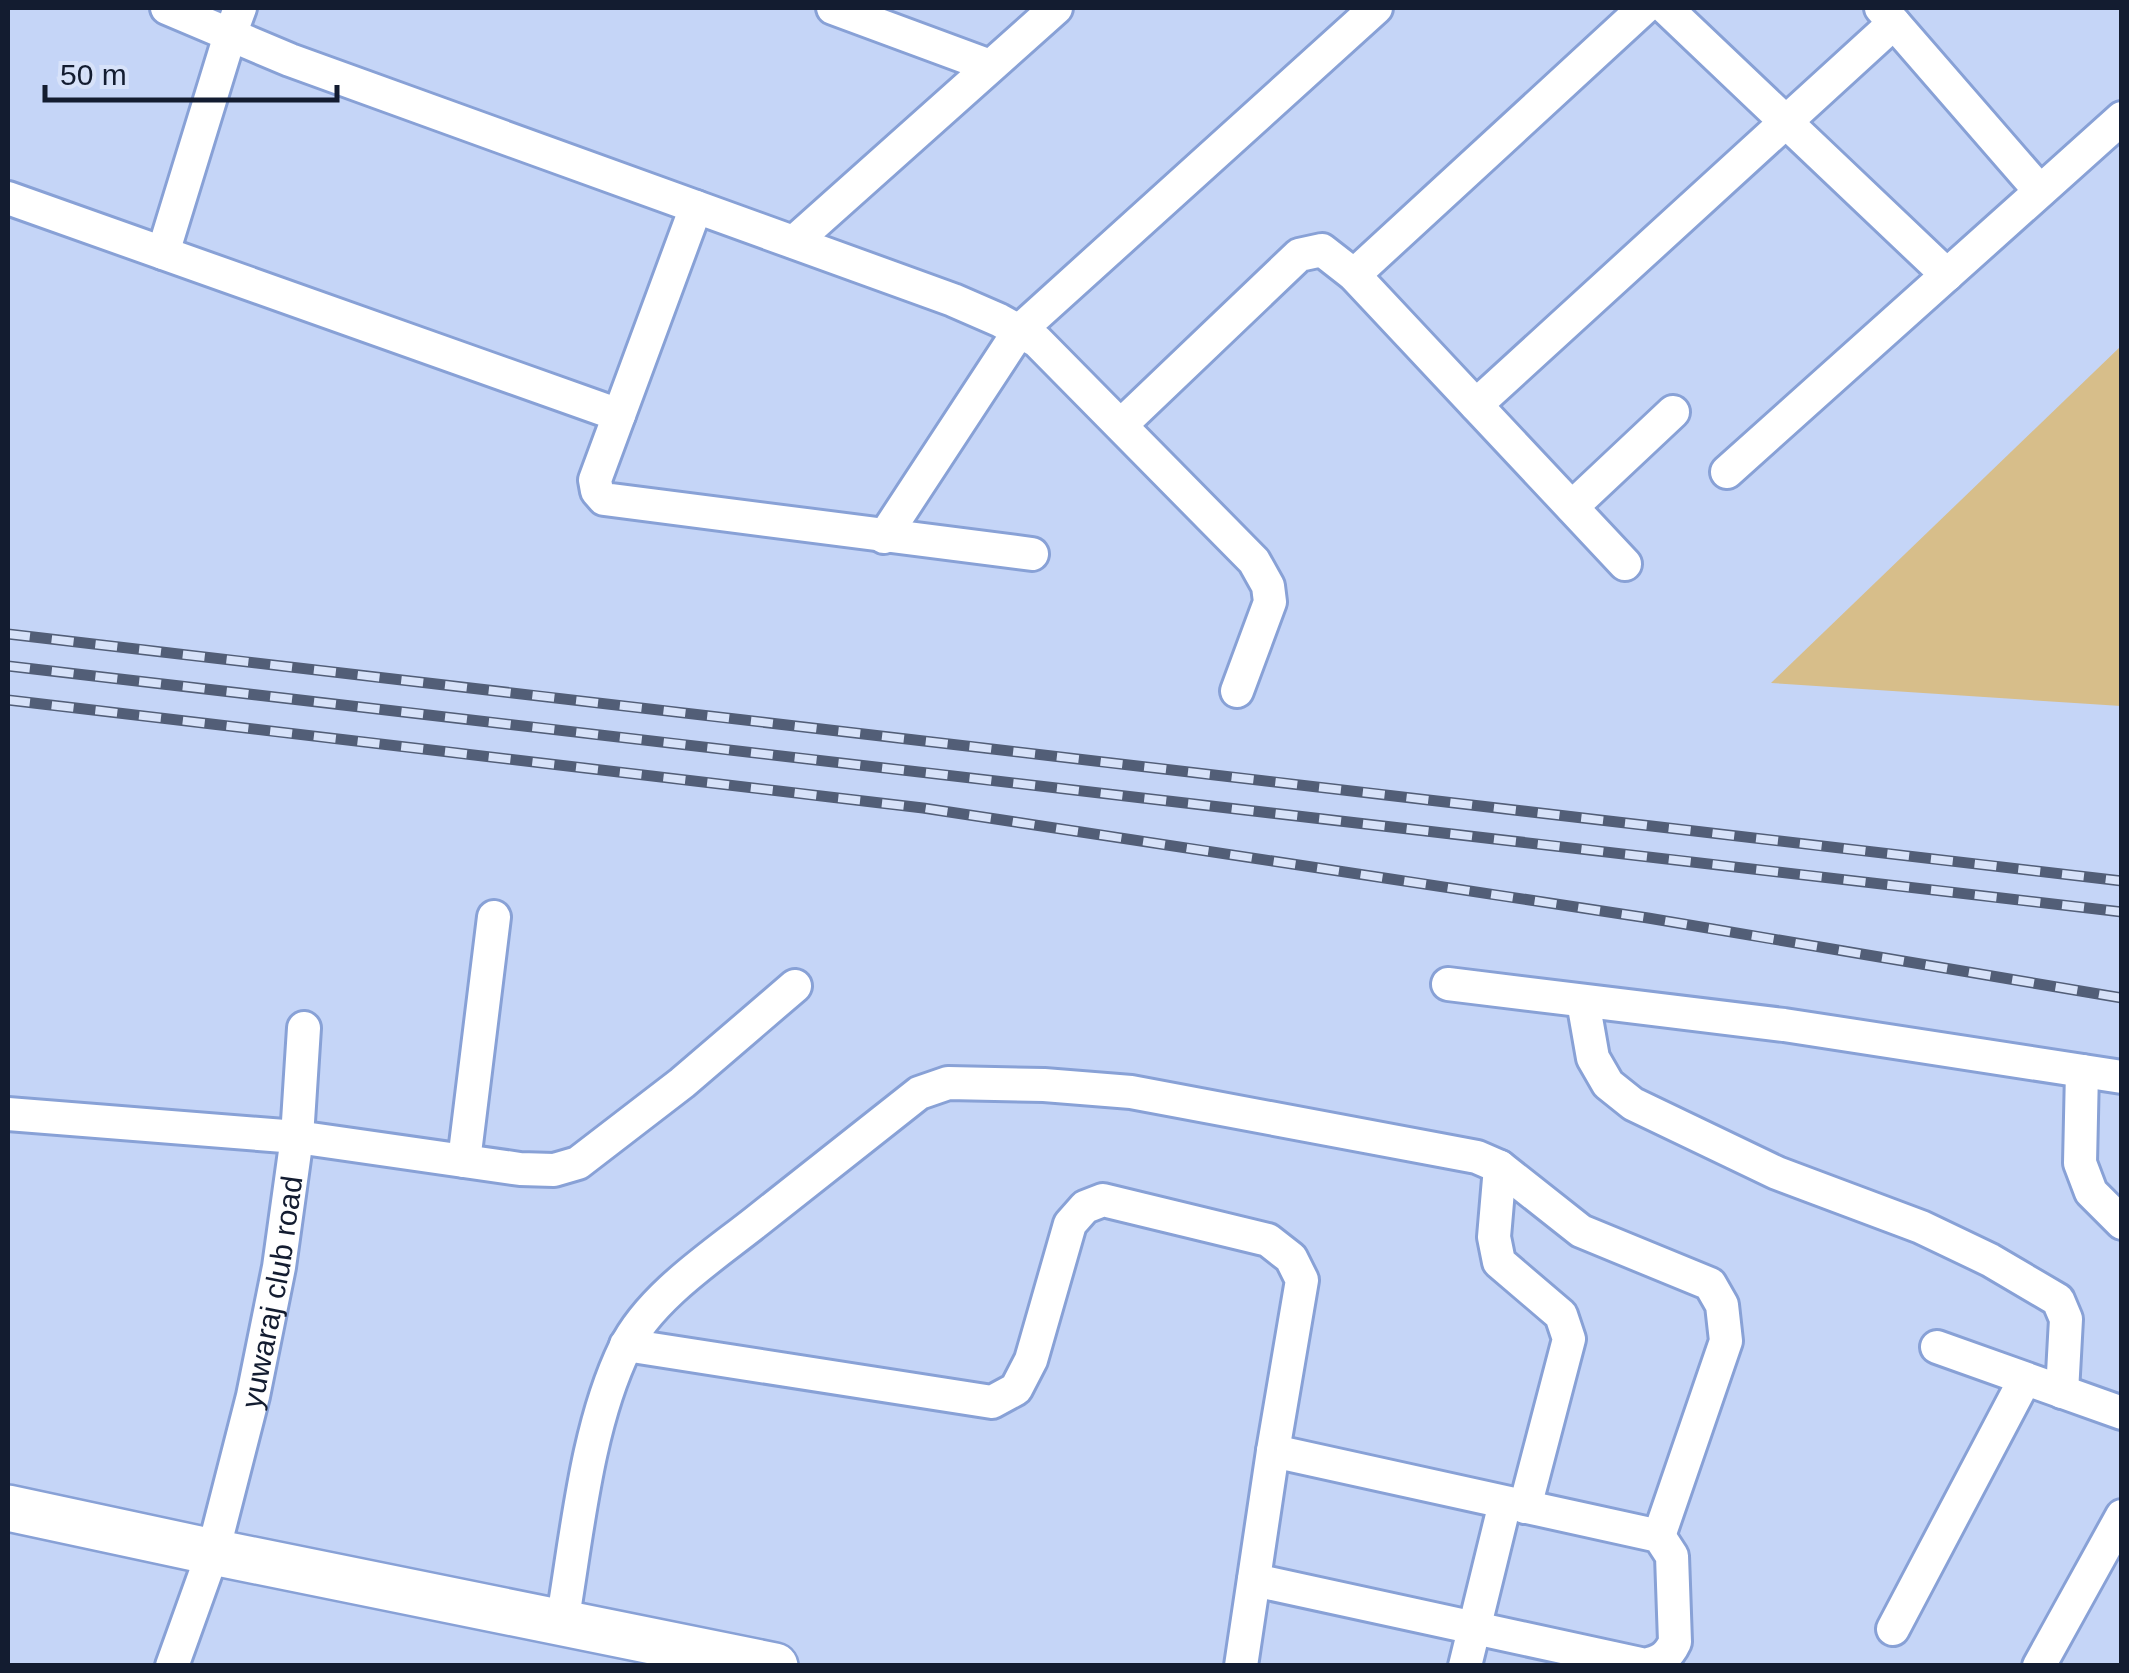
<svg xmlns="http://www.w3.org/2000/svg" width="2129" height="1673" font-family="Arial,sans-serif">
	<style>
		.green { fill: #d7be8a }
		.lines { fill: none; stroke-linecap: round; stroke-linejoin: round }
		.street-casing { stroke: #88a1d6; stroke-width: 38 }
		.secondary-casing { stroke: #88a1d6; stroke-width: 50 }
		.street { stroke: #fff; stroke-width: 32 }
		.secondary { stroke: #fff; stroke-width: 45 }
		.rail-casing { stroke: #525e77; stroke-width: 11 }
		.rail { stroke: #d7e2f9; stroke-width: 8; stroke-dasharray: 22; stroke-linecap: butt }
		.labels { text-anchor: middle; dominant-baseline: central; stroke-width: 8; stroke-linejoin: round; paint-order: stroke }
		.street-label { font-size: 30px; fill: #131c30; stroke: #d7e2f9 }
	</style>
	<rect width="100%" height="100%" fill="#c5d5f7"/>
	<polygon class="green" points="2121,346 2121,706 1771,683"/>
	<g class="lines">
		<g class="street-casing">
			<g id="street">
				<polyline points="167,8 290,60 953,300 999,320 1037,341 1254,561 1268,586 1270,602 1237,691"/>
				<polyline points="833,8 990,66"/>
				<polyline points="1666,8 1947,275"/>
				<polyline points="1881,8 2040,191"/>
				<polyline points="8,198 619,415"/>
				<polyline points="696,207 595,480 597,491 604,499 1032,554"/>
				<polyline points="794,242 1056,8"/>
				<polyline points="163,253 230,35 240,8"/>
				<polyline points="1354,275 1644,8"/>
				<polyline points="1476,405 1894,23"/>
				<polyline points="1121,425 1299,255 1322,250 1354,275 1625,564"/>
				<polyline points="1727,472 2122,118"/>
				<polyline points="1572,507 1673,412"/>
				<polyline points="884,537 1019,331 1376,8"/>
				<polyline points="1448,984 1784,1025 2122,1077"/>
				<polyline points="1583,1001 1593,1058 1608,1084 1633,1104 1777,1173 1921,1227 1990,1260 2058,1300 2066,1319 2062,1392"/>
				<polyline points="2082,1071 2080,1163 2091,1192 2122,1223"/>
				<polyline points="8,1114 297,1137 520,1169 554,1170 578,1163 682,1083 795,986"/>
				<polyline points="464,1161 494,917"/>
				<polyline points="1500,1167 1494,1237 1499,1262 1561,1315 1569,1339 1525,1507"/>
				<polyline points="626,1345 992,1402 1016,1389 1031,1360 1070,1224 1085,1207 1103,1200 1268,1240 1291,1258 1302,1280 1273,1451 1241,1666"/>
				<polyline points="1937,1347 2122,1413"/>
				<path d="M1254 1580 1645 1665C1661 1661 1668 1657 1675 1642L1672 1556 1659 1536 1273 1451"/>
				<path d="M562 1623C577 1536 586 1428 625 1348 650 1297 713 1256 757 1221 811 1178 865 1136 919 1093L948 1083 1044 1085 1131 1092 1477 1157 1500 1167 1581 1231 1710 1284 1722 1305 1726 1341 1659 1536"/>
				<polyline points="1893,1629 2025,1379"/>
				<path id="s1" d="M172 1666 213 1552 253 1396 279 1267 297 1137 304 1028"/>
				<polyline points="1465,1666 1505,1503"/>
				<polyline points="2039,1666 2122,1516"/>
			</g>
		</g>
		<g class="secondary-casing">
			<polyline id="secondary" points="8,1508 213,1552 775,1666"/>
		</g>
		<use href="#street" class="street"/>
		<use href="#secondary" class="secondary"/>
		<g class="rail-casing">
			<g id="rail">
				<polyline points="8,634 2122,881"/>
				<polyline points="8,666 2122,912"/>
				<polyline points="8,700 923,808 1648,918 2122,998"/>
			</g>
		</g>
		<use href="#rail" class="rail"/>
	</g>
	<g class="labels">
		<g class="street-label">
			<text stroke="none"><textPath href="#s1" startOffset="388">yuwaraj club road</textPath></text>
		</g>
	</g>
	<rect width="2129" height="1673" fill="none" stroke="#131c30" stroke-width="20"/>
	<path d="M45 85v15h292v-15" fill="none" stroke="#131c30" stroke-width="5"/>
	<text x="60" y="85" font-size="30" fill="#131c30" stroke="#d7e2f9" stroke-width="8" paint-order="stroke">50 m</text>
</svg>
